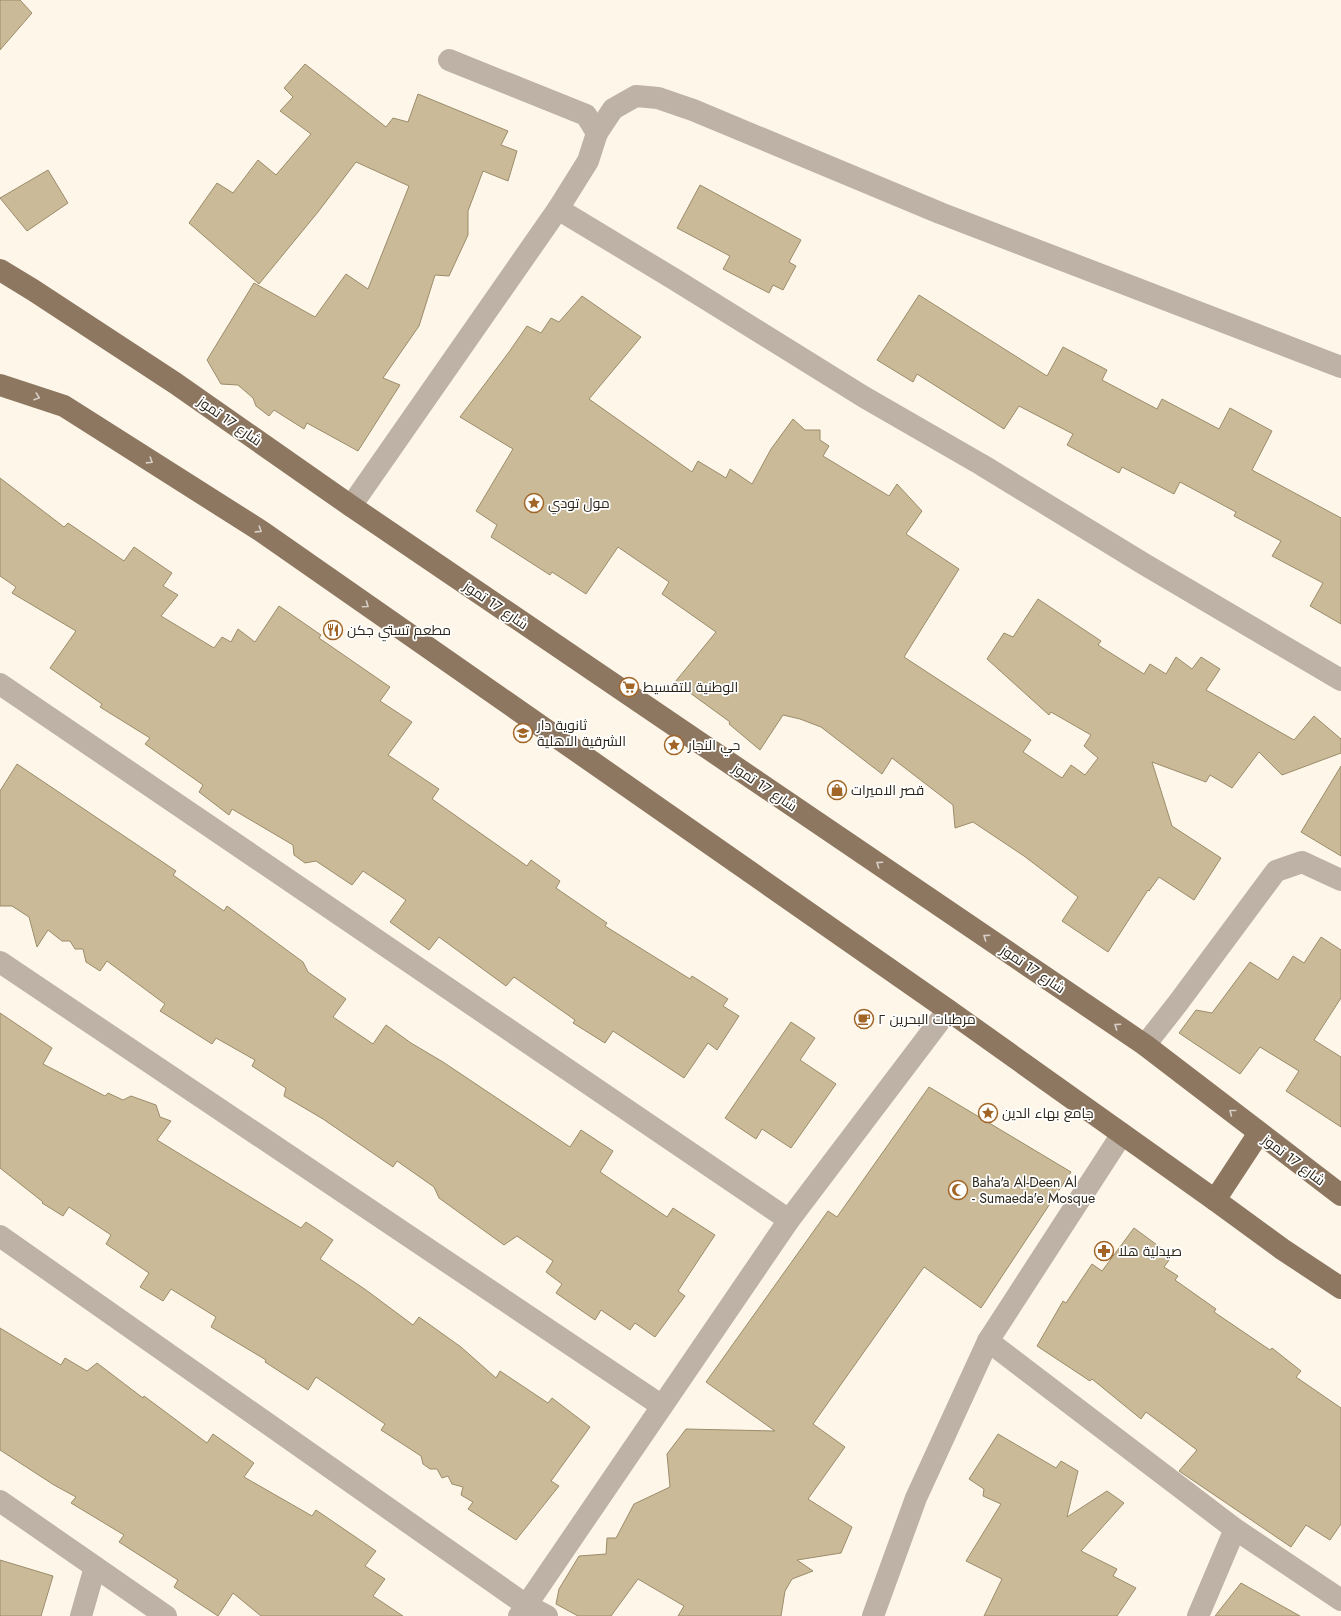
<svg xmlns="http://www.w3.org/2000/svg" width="1341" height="1616" font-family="Jost,Cairo,sans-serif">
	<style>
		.building { fill: #caba98; stroke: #9b8c6b }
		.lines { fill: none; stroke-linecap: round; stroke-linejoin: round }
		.minor { stroke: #beb1a5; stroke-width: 22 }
		.major { stroke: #8d7761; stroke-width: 22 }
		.oneway { stroke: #d7cfc8 }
		.labels { text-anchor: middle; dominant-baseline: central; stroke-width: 3.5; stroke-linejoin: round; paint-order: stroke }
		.street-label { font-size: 14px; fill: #2d2619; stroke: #fff }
		.poi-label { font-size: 14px; fill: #2d2619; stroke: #fff; text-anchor: start }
	</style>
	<rect width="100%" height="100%" fill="#fef7e9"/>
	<g class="building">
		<polygon points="0,0 20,0 32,13 0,50"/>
		<polygon points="305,64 386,127 393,118 408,122 418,94 508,131 501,145 517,151 508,181 483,171 468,211 468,235 449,276 435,275 419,326 383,378 400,385 358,451 307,423 304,429 274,410 269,416 256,406 253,398 238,385 221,384 207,360 254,283 315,317 346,274 368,289 409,186 356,162 318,212 259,284 189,223 217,183 233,193 258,160 276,175 311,134 280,111 293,97 284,88"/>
		<polygon points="48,170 68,203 27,231 0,198"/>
		<polygon points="700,185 801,240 789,262 796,266 783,290 773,285 769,293 723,269 730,256 677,228"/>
		<polygon points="919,295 1047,376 1063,347 1107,370 1102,380 1157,409 1162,399 1219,429 1230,408 1272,431 1252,470 1341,518 1341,624 1310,606 1323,583 1272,556 1281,541 1234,516 1236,512 1180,482 1174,494 1122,467 1119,473 1067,445 1073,434 1019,406 1004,429 917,374 913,382 877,360"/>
		<polygon points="582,296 641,337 589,399 692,472 698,461 726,478 730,469 752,484 771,449 793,419 805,430 820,430 820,440 829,446 823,456 889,496 897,484 922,511 906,534 959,569 904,657 1031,740 1023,752 1062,778 1071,765 1085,775 1098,758 1084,746 1091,735 1051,712 1049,715 987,659 1004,633 1013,637 1038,599 1101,641 1098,645 1144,674 1150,664 1166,674 1176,657 1192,669 1201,657 1220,669 1206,690 1294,740 1314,716 1341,739 1341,753 1282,775 1259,752 1232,788 1210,775 1206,782 1152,762 1172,826 1221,858 1194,900 1159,877 1149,891 1148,890 1108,952 1062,921 1078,897 1024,856 973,822 955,828 953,805 892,758 882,774 821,727 800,719 783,715 760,750 729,724 730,722 675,682 716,632 662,594 669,582 618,547 586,594 552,572 550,575 491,537 497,525 476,511 513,449 460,417 509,352 527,326 541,333 551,318 559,322"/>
		<polygon points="0,478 64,527 68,523 124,561 134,547 172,573 163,586 178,595 161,616 214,648 222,637 231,642 238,629 255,642 279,606 321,635 319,638 390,687 380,701 412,722 388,755 439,789 432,799 527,866 531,860 560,881 556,888 607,923 605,926 690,979 692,976 728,999 723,1006 739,1016 717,1050 708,1043 684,1078 613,1031 605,1043 573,1023 575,1020 514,977 506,986 439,937 429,950 390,922 406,900 363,871 352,885 316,861 305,863 294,855 293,845 232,809 229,815 199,792 203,785 145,744 150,738 100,707 102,704 50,668 76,631 12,593 16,587 0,576"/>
		<polygon points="17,764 176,871 173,875 224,911 227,906 303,962 308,972 346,999 333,1017 373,1044 386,1025 411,1043 443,1062 570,1147 581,1130 613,1151 600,1172 667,1217 673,1208 715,1235 678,1291 685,1296 655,1337 635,1323 630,1330 601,1310 595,1320 556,1293 562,1284 546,1272 553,1261 517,1236 504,1245 439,1198 434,1187 397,1161 393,1167 323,1119 284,1096 286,1088 252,1066 255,1060 216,1038 212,1044 160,1011 165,1004 107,961 100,971 86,962 83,949 75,949 70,941 62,941 48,930 37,947 29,917 12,906 0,906 0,791"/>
		<polygon points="1341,766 1341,856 1301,832"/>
		<polygon points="1321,937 1341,950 1341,998 1314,1040 1341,1057 1341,1127 1286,1091 1299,1071 1260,1047 1240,1074 1179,1033 1196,1010 1212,1013 1250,962 1278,980 1293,956 1304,963"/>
		<polygon points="0,1013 52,1048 43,1064 105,1096 108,1093 123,1100 131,1096 156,1105 160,1117 171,1121 157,1140 301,1228 306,1222 333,1240 320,1259 366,1290 413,1325 419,1317 461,1347 496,1378 500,1371 548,1403 552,1398 590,1427 551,1481 559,1486 516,1540 468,1509 473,1502 461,1495 463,1487 452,1484 448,1476 442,1478 437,1469 430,1469 423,1464 421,1456 381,1430 385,1424 316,1377 308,1390 265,1362 266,1360 211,1327 216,1317 171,1289 163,1301 140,1287 149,1273 106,1244 111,1235 69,1207 63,1216 42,1203 43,1202 0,1168"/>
		<polygon points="791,1022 815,1038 800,1060 836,1084 791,1148 762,1129 756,1139 725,1118"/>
		<polygon points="929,1087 1071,1172 981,1308 924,1267 813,1424 845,1447 808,1499 852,1527 841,1553 797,1560 813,1571 792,1579 785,1591 781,1616 678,1616 684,1606 638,1579 611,1616 578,1616 556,1604 559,1589 579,1556 606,1554 607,1538 616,1538 634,1504 670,1487 667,1454 686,1429 775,1431 706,1382 828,1211 837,1217"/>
		<polygon points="1134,1228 1172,1256 1164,1267 1178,1276 1175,1280 1216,1309 1214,1312 1270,1350 1272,1348 1301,1371 1296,1377 1341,1408 1341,1524 1330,1540 1306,1525 1291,1547 1179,1471 1197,1450 1146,1412 1141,1419 1092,1379 1090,1381 1037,1346 1063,1301 1066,1303 1092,1264 1102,1271"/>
		<polygon points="0,1328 61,1365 65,1358 87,1371 97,1363 143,1398 144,1396 207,1443 213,1434 254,1463 244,1477 312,1516 316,1510 376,1551 365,1566 385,1579 373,1596 403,1616 261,1616 233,1593 218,1616 174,1587 178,1580 119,1542 124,1535 71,1503 76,1497 54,1485 0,1450"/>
		<polygon points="998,1434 1056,1468 1061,1461 1078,1471 1067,1517 1107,1491 1124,1503 1081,1551 1117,1569 1113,1576 1136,1588 1117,1616 984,1616 1002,1579 966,1561 1001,1504 983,1496 984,1489 969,1479"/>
		<polygon points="0,1560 53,1576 41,1616 0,1616"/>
		<polygon points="1241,1583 1300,1616 1215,1616"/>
	</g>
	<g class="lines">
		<g class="minor">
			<polyline points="597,133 613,109 636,96 658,98 693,110 940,213 1341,367"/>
			<polyline points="558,209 674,279 864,397 982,465 1144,564 1341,680"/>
			<polyline points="351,506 558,209 588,161 597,133 586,115 449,60"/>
			<polyline points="0,684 789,1220"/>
			<polyline points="0,962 662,1406"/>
			<polyline points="1145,1045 1178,1003 1276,871 1302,862 1341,880"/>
			<polyline points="0,1236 526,1605 547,1616"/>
			<polyline points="988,1341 1235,1529 1341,1600"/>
			<polyline points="0,1501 166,1616"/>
			<polyline points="81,1616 95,1567"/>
			<polyline points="519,1616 789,1220 948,1010"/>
			<polyline points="873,1616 916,1498 988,1341 1122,1134"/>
			<polyline points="1198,1616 1235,1529"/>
		</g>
		<g class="major">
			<polyline points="0,270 33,290 175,383 351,506 1145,1045 1341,1195"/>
			<polyline points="0,385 64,406 261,531 948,1010 1215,1200 1282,1249 1341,1288"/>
			<polyline points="1215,1200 1259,1133"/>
		</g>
	</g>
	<defs><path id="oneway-chevron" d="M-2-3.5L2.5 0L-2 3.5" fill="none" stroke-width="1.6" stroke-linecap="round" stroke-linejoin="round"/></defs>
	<g class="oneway">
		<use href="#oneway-chevron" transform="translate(37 397) rotate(19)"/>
		<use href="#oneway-chevron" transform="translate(150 461) rotate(32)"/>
		<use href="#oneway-chevron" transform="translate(259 530) rotate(33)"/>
		<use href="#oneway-chevron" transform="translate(366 605) rotate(35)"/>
		<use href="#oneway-chevron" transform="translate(879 864) rotate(-146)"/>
		<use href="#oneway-chevron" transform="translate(986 937) rotate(-146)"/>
		<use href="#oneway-chevron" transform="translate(1117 1026) rotate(-146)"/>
		<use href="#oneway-chevron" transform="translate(1232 1112) rotate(-142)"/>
	</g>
	<defs>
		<g id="sight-ring" transform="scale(1)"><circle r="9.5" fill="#fff" stroke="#a16627" stroke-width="1.5"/><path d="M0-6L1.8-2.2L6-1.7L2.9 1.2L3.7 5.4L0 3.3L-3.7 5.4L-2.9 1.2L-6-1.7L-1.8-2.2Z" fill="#a16627"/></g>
		<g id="restaurant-ring" transform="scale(1)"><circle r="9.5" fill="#fff" stroke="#a16627" stroke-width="1.5"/><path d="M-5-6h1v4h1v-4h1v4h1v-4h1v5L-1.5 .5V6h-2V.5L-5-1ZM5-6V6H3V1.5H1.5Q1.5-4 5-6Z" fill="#a16627"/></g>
		<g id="supermarket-ring" transform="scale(1)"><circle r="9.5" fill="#fff" stroke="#a16627" stroke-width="1.5"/><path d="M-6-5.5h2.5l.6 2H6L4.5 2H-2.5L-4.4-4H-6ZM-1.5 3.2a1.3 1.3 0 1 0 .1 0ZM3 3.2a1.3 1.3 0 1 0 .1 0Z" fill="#a16627"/></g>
		<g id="school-ring" transform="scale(1)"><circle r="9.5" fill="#fff" stroke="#a16627" stroke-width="1.5"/><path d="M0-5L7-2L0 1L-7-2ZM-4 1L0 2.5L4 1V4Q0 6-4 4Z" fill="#a16627"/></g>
		<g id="shop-ring" transform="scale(1)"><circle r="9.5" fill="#fff" stroke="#a16627" stroke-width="1.5"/><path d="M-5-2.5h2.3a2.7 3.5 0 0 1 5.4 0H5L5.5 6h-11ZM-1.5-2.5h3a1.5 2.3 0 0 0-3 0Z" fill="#a16627"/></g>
		<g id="cafe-ring" transform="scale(1)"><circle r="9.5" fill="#fff" stroke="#a16627" stroke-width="1.5"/><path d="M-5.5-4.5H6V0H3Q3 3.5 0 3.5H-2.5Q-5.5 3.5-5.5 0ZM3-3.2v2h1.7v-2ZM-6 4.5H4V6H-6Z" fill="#a16627"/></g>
		<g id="mosque-ring" transform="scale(1)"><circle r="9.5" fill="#fff" stroke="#a16627" stroke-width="1.5"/><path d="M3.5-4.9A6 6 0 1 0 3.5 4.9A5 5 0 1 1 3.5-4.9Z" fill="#a16627"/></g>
		<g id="pharmacy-ring" transform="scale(1)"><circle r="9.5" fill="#fff" stroke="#a16627" stroke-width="1.5"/><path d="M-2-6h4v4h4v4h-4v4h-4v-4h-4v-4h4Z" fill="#a16627"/></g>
	</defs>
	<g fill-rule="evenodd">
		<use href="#sight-ring" x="534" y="503"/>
		<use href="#restaurant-ring" x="333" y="630"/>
		<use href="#supermarket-ring" x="629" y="687"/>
		<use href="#school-ring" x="523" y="733"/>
		<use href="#sight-ring" x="674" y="745"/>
		<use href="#shop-ring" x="837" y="790"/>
		<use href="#cafe-ring" x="864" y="1019"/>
		<use href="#sight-ring" x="988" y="1113"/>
		<use href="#mosque-ring" x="958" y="1190"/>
		<use href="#pharmacy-ring" x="1104" y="1251"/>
	</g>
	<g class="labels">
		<g class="street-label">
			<text transform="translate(230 421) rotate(35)">شارع 17 تموز</text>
			<text transform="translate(496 605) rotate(34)">شارع 17 تموز</text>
			<text transform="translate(765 787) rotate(34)">شارع 17 تموز</text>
			<text transform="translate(1033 969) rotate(34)">شارع 17 تموز</text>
			<text transform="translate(1294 1160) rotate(37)">شارع 17 تموز</text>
		</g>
		<g class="poi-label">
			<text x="548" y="503">مول تودي</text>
			<text x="347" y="630">مطعم تستي جكن</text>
			<text x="643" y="687">الوطنية للتقسيط</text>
			<text x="537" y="725">ثانوية دار<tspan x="537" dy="16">الشرقية الاهلية</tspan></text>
			<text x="688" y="745">حي النجار</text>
			<text x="851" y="790">قصر الاميرات</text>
			<text x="878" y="1019">مرطبات البحرين ٢</text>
			<text x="1002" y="1113">جامع بهاء الدين</text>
			<text x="972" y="1182">Baha'a Al-Deen Al<tspan x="972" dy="16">- Sumaeda'e Mosque</tspan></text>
			<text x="1118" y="1251">صيدلية هلا</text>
		</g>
	</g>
</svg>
